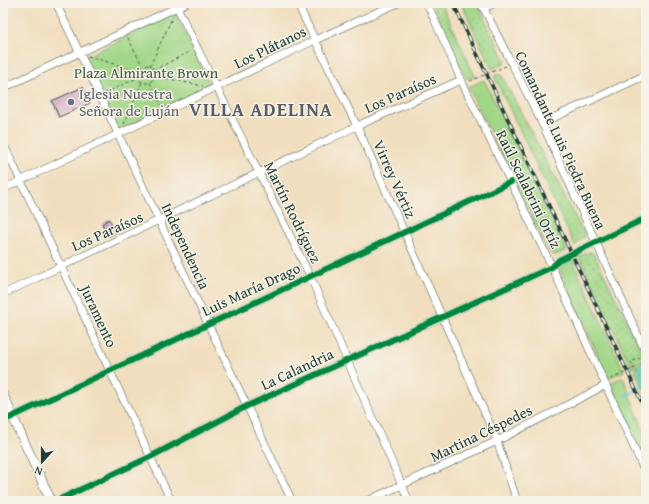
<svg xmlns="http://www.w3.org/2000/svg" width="649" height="504" font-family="'Gentium Book Plus',serif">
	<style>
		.grass { fill: url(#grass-dots); stroke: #608a5e }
		.park { fill: #a2d788; stroke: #608a5e }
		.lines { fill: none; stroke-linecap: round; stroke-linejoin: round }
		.stream { stroke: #69c3e7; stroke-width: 2 }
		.building { fill: #c996b9 }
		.minor-casing { stroke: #3e5549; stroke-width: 8 }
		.tertiary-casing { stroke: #3e5549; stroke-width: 10 }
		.path { stroke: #3e5549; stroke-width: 1; stroke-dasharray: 3 3; stroke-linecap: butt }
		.minor { stroke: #fff; stroke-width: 7 }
		.tertiary { stroke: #fff; stroke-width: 9 }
		.rail-casing { stroke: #1f3d34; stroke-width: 3.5 }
		.rail { stroke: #f7f3e8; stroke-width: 2; stroke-dasharray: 6; stroke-linecap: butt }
		.cycleway-casing { stroke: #f7f3e8; stroke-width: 8 }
		.cycleway { stroke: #00873e; stroke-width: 6 }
		.worship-dot { fill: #6b7280; stroke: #f7f3e8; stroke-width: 1.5 }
		.labels { text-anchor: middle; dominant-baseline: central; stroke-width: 3; stroke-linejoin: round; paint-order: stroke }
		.street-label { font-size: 15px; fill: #1f3d34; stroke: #f7f3e8 }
		.park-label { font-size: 15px; fill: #395c45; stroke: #f7f3e8 }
		.worship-label { font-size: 15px; fill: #5b616d; stroke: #f7f3e8; text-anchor: start }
		.district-label { font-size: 19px; font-weight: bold; letter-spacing: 1px; fill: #5a5c63; stroke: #f7f3e8 }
	</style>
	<defs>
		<pattern id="grass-dots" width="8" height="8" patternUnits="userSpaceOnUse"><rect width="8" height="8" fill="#a2d788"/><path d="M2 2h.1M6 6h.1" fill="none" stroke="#8bb976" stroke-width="1.8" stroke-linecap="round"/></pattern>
	</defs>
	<rect width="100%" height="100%" fill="#f7f3e8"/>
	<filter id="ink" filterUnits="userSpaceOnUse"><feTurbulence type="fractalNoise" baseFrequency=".025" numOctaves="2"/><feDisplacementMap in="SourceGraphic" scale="8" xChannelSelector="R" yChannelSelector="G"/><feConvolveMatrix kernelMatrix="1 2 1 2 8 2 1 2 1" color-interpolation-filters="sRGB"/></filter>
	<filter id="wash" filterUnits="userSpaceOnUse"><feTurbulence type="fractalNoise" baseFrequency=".012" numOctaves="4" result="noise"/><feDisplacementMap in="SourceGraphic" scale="16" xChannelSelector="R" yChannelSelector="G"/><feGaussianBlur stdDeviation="0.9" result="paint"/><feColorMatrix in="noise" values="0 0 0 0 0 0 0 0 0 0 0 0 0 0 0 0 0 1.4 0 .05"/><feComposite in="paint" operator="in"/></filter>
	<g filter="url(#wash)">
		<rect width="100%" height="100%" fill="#f1debe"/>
		<g class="grass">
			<polygon points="433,3 441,3 475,76 466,79 432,4"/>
			<polygon points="461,3 477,3 506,62 492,69"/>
			<polygon points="501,74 585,236 575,246 494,76"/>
			<polygon points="590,252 594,254 644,355 631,362 634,368 632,369 579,256"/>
			<polygon points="646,358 646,394 635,371 637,369 634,363"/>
		</g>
		<g class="park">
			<polygon points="175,13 210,86 118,130 83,58"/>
			<polygon points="484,80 567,250 556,255 550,253 468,87"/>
			<polygon points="572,259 624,371 608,378 560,270 562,264"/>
			<polygon points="623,377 646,437 646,466 611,383"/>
		</g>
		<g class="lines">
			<g class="stream">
				<polyline points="644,363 646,361"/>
				<polyline points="625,396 641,388 643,383 640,369 642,364"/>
			</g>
		</g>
		<g id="blocks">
			<g class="building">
				<polygon points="83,87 90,103 59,117 52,101"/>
				<polygon points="109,219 116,232 109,236 102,224"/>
			</g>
		</g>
	</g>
	<g filter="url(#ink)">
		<use href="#blocks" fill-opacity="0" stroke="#3e5549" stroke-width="1"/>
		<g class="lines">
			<g class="minor-casing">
				<g id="minor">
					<polyline points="56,3 292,501"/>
					<polyline points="175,3 310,276 409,501"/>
					<polyline points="297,3 357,126 496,438 517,501"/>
					<polyline points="427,3 463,84 552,267 646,474"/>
					<polyline points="481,3 542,123 646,353"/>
					<polyline points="484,8 495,3"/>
					<polyline points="3,88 186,3"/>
					<polyline points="542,123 646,75"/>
					<polyline points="3,143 171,501"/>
					<polyline points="3,189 315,40 398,3"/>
					<polyline points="3,294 357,126 461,80"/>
					<polyline points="3,421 511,182"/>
					<polyline points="56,501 150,457 247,406 552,267 559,260 646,218"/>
					<polyline points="367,501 497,441 606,385"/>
				</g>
			</g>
			<g class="tertiary-casing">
				<polyline id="tertiary" points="3,395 51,501"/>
			</g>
			<g class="path">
				<polyline points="128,38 142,65"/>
				<polyline points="88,56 137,71"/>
				<circle cx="146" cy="74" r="9"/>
				<polyline points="150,66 173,16"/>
				<polyline points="154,70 191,51"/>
				<polyline points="155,76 203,86"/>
				<polyline points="470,81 506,66"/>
				<polyline points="150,83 161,105"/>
				<polyline points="105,93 137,78"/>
				<polyline points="124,124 142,82"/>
				<polyline points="642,362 644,366"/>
				<polyline points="611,379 635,368 631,362 640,358"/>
			</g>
			<use href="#minor" class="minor"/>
			<use href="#tertiary" class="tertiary"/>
			<g class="rail-casing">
				<polyline id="rail" points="453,3 646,411"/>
			</g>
			<use href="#rail" class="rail"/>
			<g class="cycleway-casing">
				<g id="cycleway">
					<polyline points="3,421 511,182"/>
					<polyline points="56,501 150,457 247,406 552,267 559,260 646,218"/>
				</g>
			</g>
			<use href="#cycleway" class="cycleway"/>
		</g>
	</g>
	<circle class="worship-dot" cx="71" cy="102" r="4"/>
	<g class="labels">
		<g class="street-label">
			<text transform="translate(270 47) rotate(-26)">Los Plátanos</text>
			<text transform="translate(400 93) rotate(-24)">Los Paraísos</text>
			<text transform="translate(561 140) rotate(65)">Comandante Luis Piedra Buena</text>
			<text transform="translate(395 179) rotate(66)">Virrey Vértiz</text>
			<text transform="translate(529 189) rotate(64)">Raúl Scalabrini Ortíz</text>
			<text transform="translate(293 212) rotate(64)">Martín Rodríguez</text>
			<text transform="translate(107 231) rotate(-24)">Los Paraísos</text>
			<text transform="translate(186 246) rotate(65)">Independencia</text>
			<text transform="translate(251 289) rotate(-25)">Luis María Drago</text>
			<text transform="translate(99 316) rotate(65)">Juramento</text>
			<text transform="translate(297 369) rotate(-25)">La Calandria</text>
			<text transform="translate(481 433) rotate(-26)">Martina Céspedes</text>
		</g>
		<g class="park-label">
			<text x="146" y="72">Plaza Almirante Brown</text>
		</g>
		<g class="worship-label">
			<text x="79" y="93">Iglesia Nuestra<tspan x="79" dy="17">Señora de Luján</tspan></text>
		</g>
		<g class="district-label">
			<text x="261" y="109">VILLA ADELINA</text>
		</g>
	</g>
	<rect width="649" height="504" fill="none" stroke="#f7f3e8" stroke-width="16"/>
	<g transform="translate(42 462) rotate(201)" stroke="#f7f3e8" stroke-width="3" paint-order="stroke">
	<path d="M0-3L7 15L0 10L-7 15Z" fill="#1f3d34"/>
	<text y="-6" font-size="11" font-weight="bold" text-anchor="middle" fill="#1f3d34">N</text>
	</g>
</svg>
